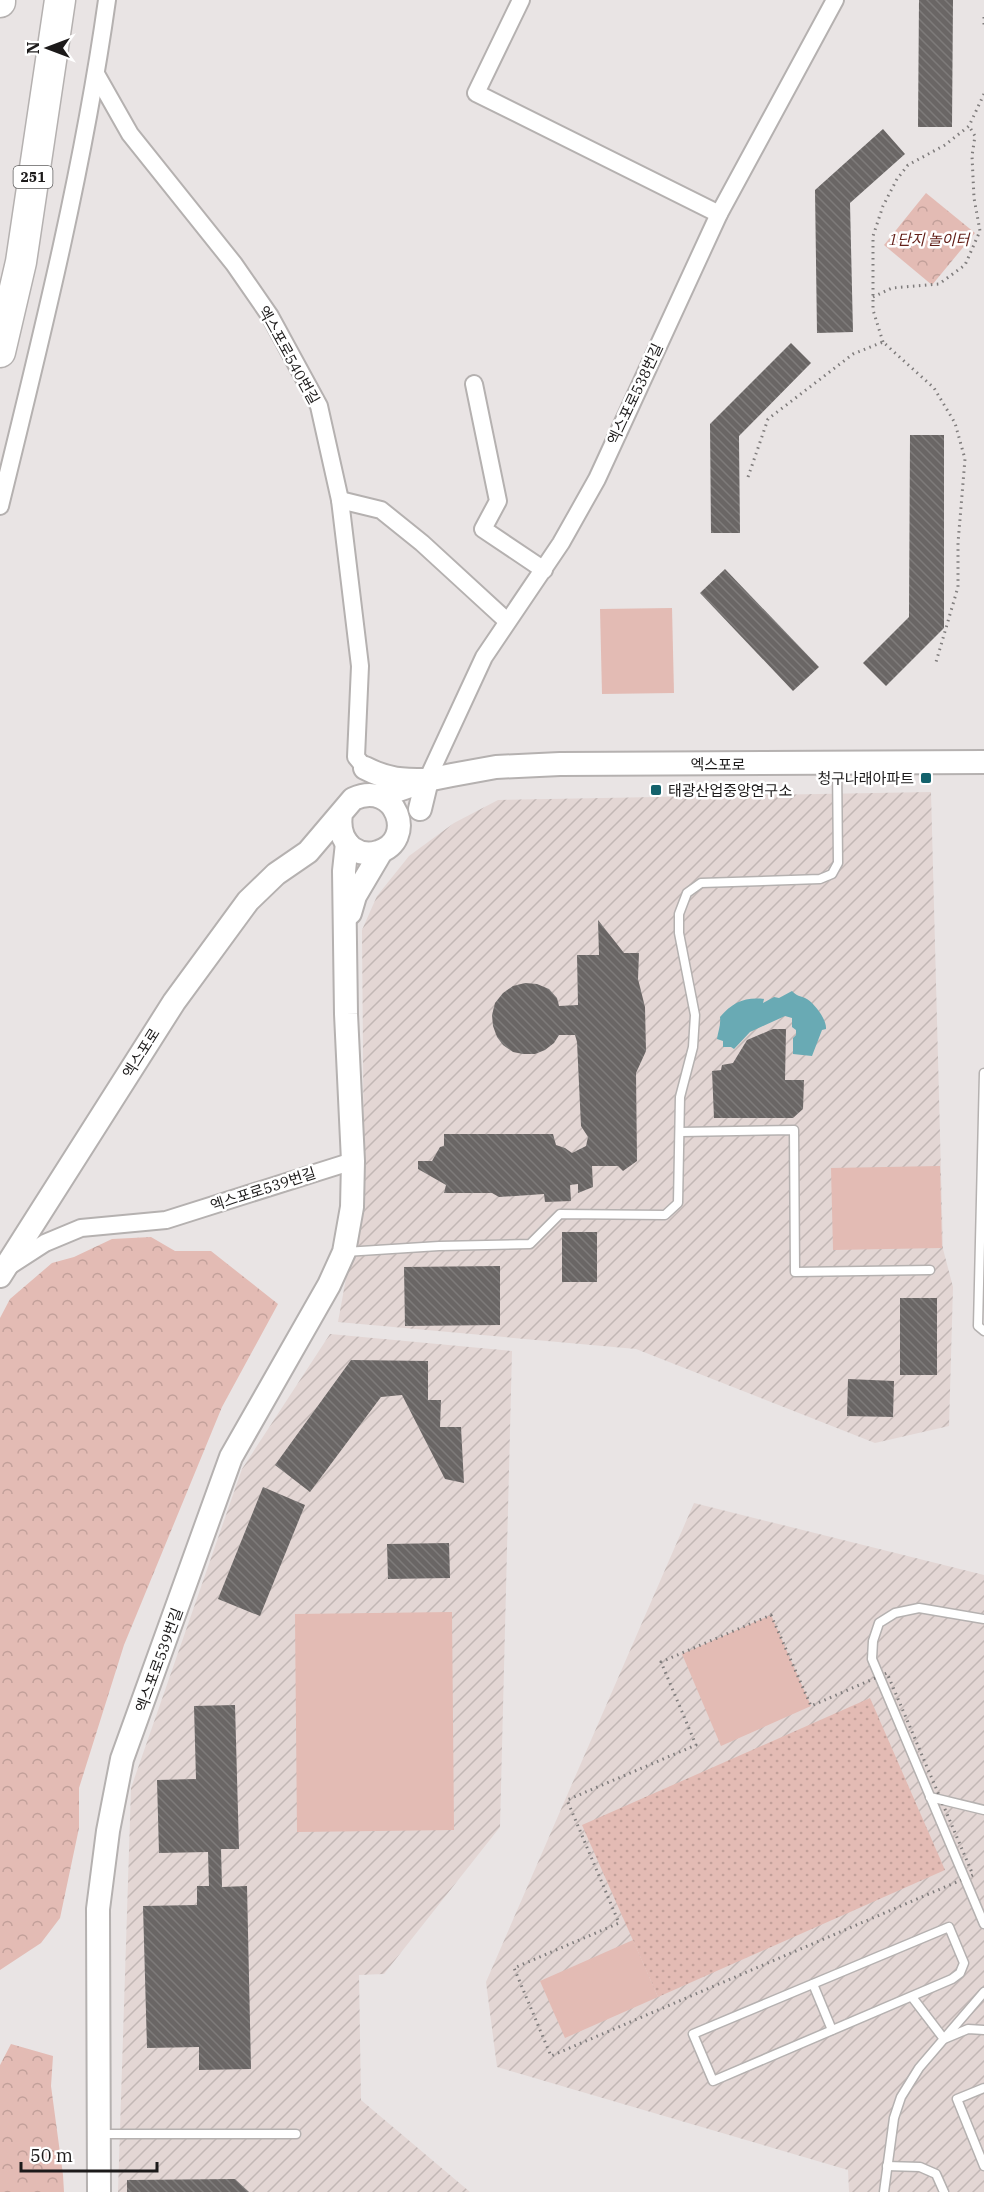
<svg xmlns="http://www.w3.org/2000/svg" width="984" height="2192" font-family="'IBM Plex Serif','Noto Sans KR',serif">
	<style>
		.industrial { fill: url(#industrial-furrows) }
		.grass { fill: url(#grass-dots) }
		.forest { fill: url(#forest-crowns) }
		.pitch { fill: #e3bbb4 }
		.water { fill: #69aab4 }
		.building { fill: url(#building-back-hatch) }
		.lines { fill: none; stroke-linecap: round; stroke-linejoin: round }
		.lane-casing { stroke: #b5b1b0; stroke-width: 11 }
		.street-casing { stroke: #b5b1b0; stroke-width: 20 }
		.secondary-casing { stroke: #b5b1b0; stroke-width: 26 }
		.highway-casing { stroke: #b5b1b0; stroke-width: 33 }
		.path { stroke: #7f7c7c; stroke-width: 3; stroke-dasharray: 1.5 4.5; stroke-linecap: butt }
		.lane { stroke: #fff; stroke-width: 8 }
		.street { stroke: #fff; stroke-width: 16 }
		.secondary { stroke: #fff; stroke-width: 22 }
		.highway { stroke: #fff; stroke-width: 30 }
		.poi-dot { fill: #14626c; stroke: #fff; stroke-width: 2 }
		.labels { text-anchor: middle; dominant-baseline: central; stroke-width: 5; stroke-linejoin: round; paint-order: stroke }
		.shield { fill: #fff; stroke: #605f5f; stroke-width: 1.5 }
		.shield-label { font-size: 14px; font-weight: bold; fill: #1c1a1a }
		.park-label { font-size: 15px; font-style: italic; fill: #632019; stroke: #fff }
		.street-label { font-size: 15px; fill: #1c1a1a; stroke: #fff }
		.poi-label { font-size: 15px; fill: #1c1a1a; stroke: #fff; text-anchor: end }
	</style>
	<defs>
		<pattern id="industrial-furrows" width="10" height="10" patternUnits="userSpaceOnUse" patternTransform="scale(1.5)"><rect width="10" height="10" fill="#e3d6d4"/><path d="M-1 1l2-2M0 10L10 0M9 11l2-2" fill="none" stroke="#c2b7b5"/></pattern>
		<pattern id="grass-dots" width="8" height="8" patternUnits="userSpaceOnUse" patternTransform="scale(1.5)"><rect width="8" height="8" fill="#e3bbb4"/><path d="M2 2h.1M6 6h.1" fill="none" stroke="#c2a09a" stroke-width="1.8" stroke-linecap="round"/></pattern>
		<pattern id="forest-crowns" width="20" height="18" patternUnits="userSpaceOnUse" patternTransform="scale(1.5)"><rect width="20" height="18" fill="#e3bbb4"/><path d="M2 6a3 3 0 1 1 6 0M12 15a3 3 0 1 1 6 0" fill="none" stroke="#c2a09a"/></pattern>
		<pattern id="building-back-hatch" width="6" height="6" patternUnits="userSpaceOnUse" patternTransform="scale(1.5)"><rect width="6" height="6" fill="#6a6665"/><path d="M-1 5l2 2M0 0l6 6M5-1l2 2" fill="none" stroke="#7e7b7a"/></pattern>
	</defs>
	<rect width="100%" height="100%" fill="#e9e4e4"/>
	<g class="industrial">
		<polygon points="931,792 943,1249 953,1287 949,1426 875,1443 636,1349 338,1322 364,1180 362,930 377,896 409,856 454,823 498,800"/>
		<polygon points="330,1334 512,1351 500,1827 384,1974 359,1975 361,2100 470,2192 118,2192 131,1788 242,1469"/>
		<polygon points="694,1503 984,1575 984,2192 849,2192 848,2170 497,2067 486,1982"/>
	</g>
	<polygon class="grass" points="870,1698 945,1870 658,1997 582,1825"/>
	<g class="forest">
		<polygon points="926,193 975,233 932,285 884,245"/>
		<polygon points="151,1237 175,1251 211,1251 278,1304 222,1407 124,1645 79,1788 79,1828 60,1918 41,1943 0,1970 0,1318 10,1299 52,1263 74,1257 112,1239"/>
		<polygon points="11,2044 53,2056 51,2086 63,2175 64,2192 0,2192 0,2065"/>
	</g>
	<g class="pitch">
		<polygon points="672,608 674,693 602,694 600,609"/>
		<polygon points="940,1166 942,1248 833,1250 831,1168"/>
		<polygon points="452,1612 454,1830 297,1832 295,1614"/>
		<polygon points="771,1615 811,1706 721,1746 682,1654"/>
		<polygon points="633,1940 658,1997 565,2038 540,1981"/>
	</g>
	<path class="water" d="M792 991C797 996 800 996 805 998 814 1002 827 1020 826 1029L822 1030 812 1056 793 1054V1038L796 1035V1030L792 1027V1018L785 1016 750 1032 734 1049 731 1047H723V1041L717 1039C718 1031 721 1026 720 1017 733 1002 745 997 764 999L763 1003 774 997 779 998Z"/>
	<g class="building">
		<polygon points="919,0 953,0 952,127 918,127"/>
		<polygon points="883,129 905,154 850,203 853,332 817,333 815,190"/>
		<polygon points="791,343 811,363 739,436 740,533 711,533 710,424"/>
		<polygon points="910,435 944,435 944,628 886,686 863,663 909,617"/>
		<polygon points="725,569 819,667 793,691 700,593"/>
		<polygon points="598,920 624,953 639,953 638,979 645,1007 646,1051 636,1073 637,1161 623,1171 618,1166 592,1166 593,1187 578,1193 578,1184 570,1185 571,1201 545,1202 544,1194 499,1197 492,1193 444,1193 446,1185 418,1169 418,1161 432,1161 440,1147 444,1146 444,1134 553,1134 556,1145 565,1148 572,1153 586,1146 588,1137 581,1126 577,1042 575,1035 559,1035 554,1043 545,1050 535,1054 523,1054 513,1052 503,1045 497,1037 493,1026 492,1015 495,1003 503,993 513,986 525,983 537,984 549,989 557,998 559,1006 578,1005 577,955 599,955"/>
		<polygon points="773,1029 786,1029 785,1080 804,1080 803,1109 793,1118 714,1118 712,1071 721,1070 722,1065 733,1063 747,1040"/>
		<rect x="562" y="1232" width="35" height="50"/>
		<polygon points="500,1266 500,1325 405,1326 404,1267"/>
		<rect x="900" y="1298" width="37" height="77"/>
		<polygon points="351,1360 428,1361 428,1400 441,1400 440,1427 461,1427 464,1483 445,1479 402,1395 381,1397 310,1492 275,1465"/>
		<polygon points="848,1379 894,1381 893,1417 847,1416"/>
		<polygon points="263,1487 305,1505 260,1616 218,1599"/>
		<polygon points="449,1543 450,1578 388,1579 387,1544"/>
		<polygon points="235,1705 239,1849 221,1849 222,1887 247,1886 251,2069 199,2070 199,2047 147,2048 143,1906 197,1905 197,1886 209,1886 208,1852 159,1853 157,1780 196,1779 194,1706"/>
		<polygon points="235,2179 249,2192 127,2192 127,2180"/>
	</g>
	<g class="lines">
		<g class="lane-casing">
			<g id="lane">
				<polyline points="984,1073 978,1326 984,1331"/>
				<polyline points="681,1132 794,1130 795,1272 930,1270"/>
				<polyline points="345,1252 439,1246 530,1244 560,1214 665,1215 678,1203 680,1097 693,1047 695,1015 679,933 679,914 687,893 701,883 820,879 832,874 838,863 837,764"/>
				<polyline points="984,1619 919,1608 895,1613 879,1623 873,1641 872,1659 984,1924"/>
				<polyline points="930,1797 984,1810"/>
				<polygon points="949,1927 964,1963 960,1973 952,1979 713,2081 693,2034"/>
				<polyline points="813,1984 832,2030"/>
				<polyline points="912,1997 944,2039 968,2029 984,2030"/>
				<polyline points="984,2088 957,2099 984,2166"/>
				<polyline points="100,2134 296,2134"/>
				<polyline points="887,2166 920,2167 936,2174 944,2192"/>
				<polyline points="884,2192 894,2118 901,2097 919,2068 984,1992"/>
			</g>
		</g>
		<g class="street-casing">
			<g id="street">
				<polyline points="521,0 476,93 719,214"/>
				<polyline points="96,74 130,134 234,264 270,316 319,406 340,500 360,666 356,757 365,768"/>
				<polyline points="474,384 498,501 483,529 544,570"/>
				<polyline points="340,500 381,510 422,543 507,621"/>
				<path d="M0 506C41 339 83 171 107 0"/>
				<polyline points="427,780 484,657 561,543 597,479 719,214 835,0"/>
				<polyline points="8,1267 45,1243 81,1228 166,1220 353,1161"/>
			</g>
		</g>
		<g class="secondary-casing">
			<g id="secondary">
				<path d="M365 768C388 780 403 780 427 780L420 809"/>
				<polyline points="381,796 427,780 452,775 496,767 560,764 984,762"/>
				<polyline points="350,913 355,896 381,852"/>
				<path d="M0 1276 174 1002 248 901 276 874 308 852 353 799C397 779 417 841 378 852 369 855 359 853 352 848 341 839 339 827 341 814"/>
				<polyline points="99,2192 98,1909 108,1831 122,1759 231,1457 329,1285 344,1252 352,1207 353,1161 346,1014 344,871 347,843"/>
			</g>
		</g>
		<g class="highway-casing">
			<g id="highway">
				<polyline points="0,2 0,0"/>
				<polyline points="0,352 21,262 60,0"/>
			</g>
		</g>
		<g class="path">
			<polyline points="984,17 984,28"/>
			<polyline points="873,297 892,288 939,284 965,265 980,231 974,198 972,156 975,136 969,126"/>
			<polyline points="883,342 873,310 873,236 883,206 897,179 908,165 945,145 969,126 984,94"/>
			<polyline points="748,477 768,419 853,354 883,342 934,388 955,423 965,459 958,543 958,587 936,662"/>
			<polygon points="771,1615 811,1706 887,1673 973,1875 551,2056 514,1968 619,1923 567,1800 696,1745 661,1662"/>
		</g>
		<use href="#lane" class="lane"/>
		<use href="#street" class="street"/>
		<use href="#secondary" class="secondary"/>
		<use href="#highway" class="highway"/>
	</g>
	<g class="poi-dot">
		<rect x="920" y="772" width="12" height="12" rx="3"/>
		<rect x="650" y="784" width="12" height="12" rx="3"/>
	</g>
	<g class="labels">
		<rect class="shield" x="13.5" y="166" width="39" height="22" rx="4.5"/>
		<g class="shield-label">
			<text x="33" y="177">251</text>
		</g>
		<g class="park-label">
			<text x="929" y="239">1단지 놀이터</text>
		</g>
		<g class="street-label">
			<text transform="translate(289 355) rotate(61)">엑스포로540번길</text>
			<text transform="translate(635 394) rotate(-65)">엑스포로538번길</text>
			<text x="718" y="764">엑스포로</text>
			<text transform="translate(141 1053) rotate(-58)">엑스포로</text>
			<text transform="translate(263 1189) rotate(-18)">엑스포로539번길</text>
			<text transform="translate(159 1660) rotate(-70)">엑스포로539번길</text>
		</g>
		<g class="poi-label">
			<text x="914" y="778">청구나래아파트</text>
			<text x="668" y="790" text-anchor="start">태광산업중앙연구소</text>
		</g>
	</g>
	<g transform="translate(48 48) rotate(270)" stroke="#ffffff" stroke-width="4.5" paint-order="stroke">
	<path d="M0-4.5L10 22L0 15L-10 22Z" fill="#1c1a1a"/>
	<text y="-9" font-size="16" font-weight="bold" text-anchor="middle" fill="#1c1a1a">N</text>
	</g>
	<path d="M21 2162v9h136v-9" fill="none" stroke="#1c1a1a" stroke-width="3"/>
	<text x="30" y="2162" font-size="18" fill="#1c1a1a" stroke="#ffffff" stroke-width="4.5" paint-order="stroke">50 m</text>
</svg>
